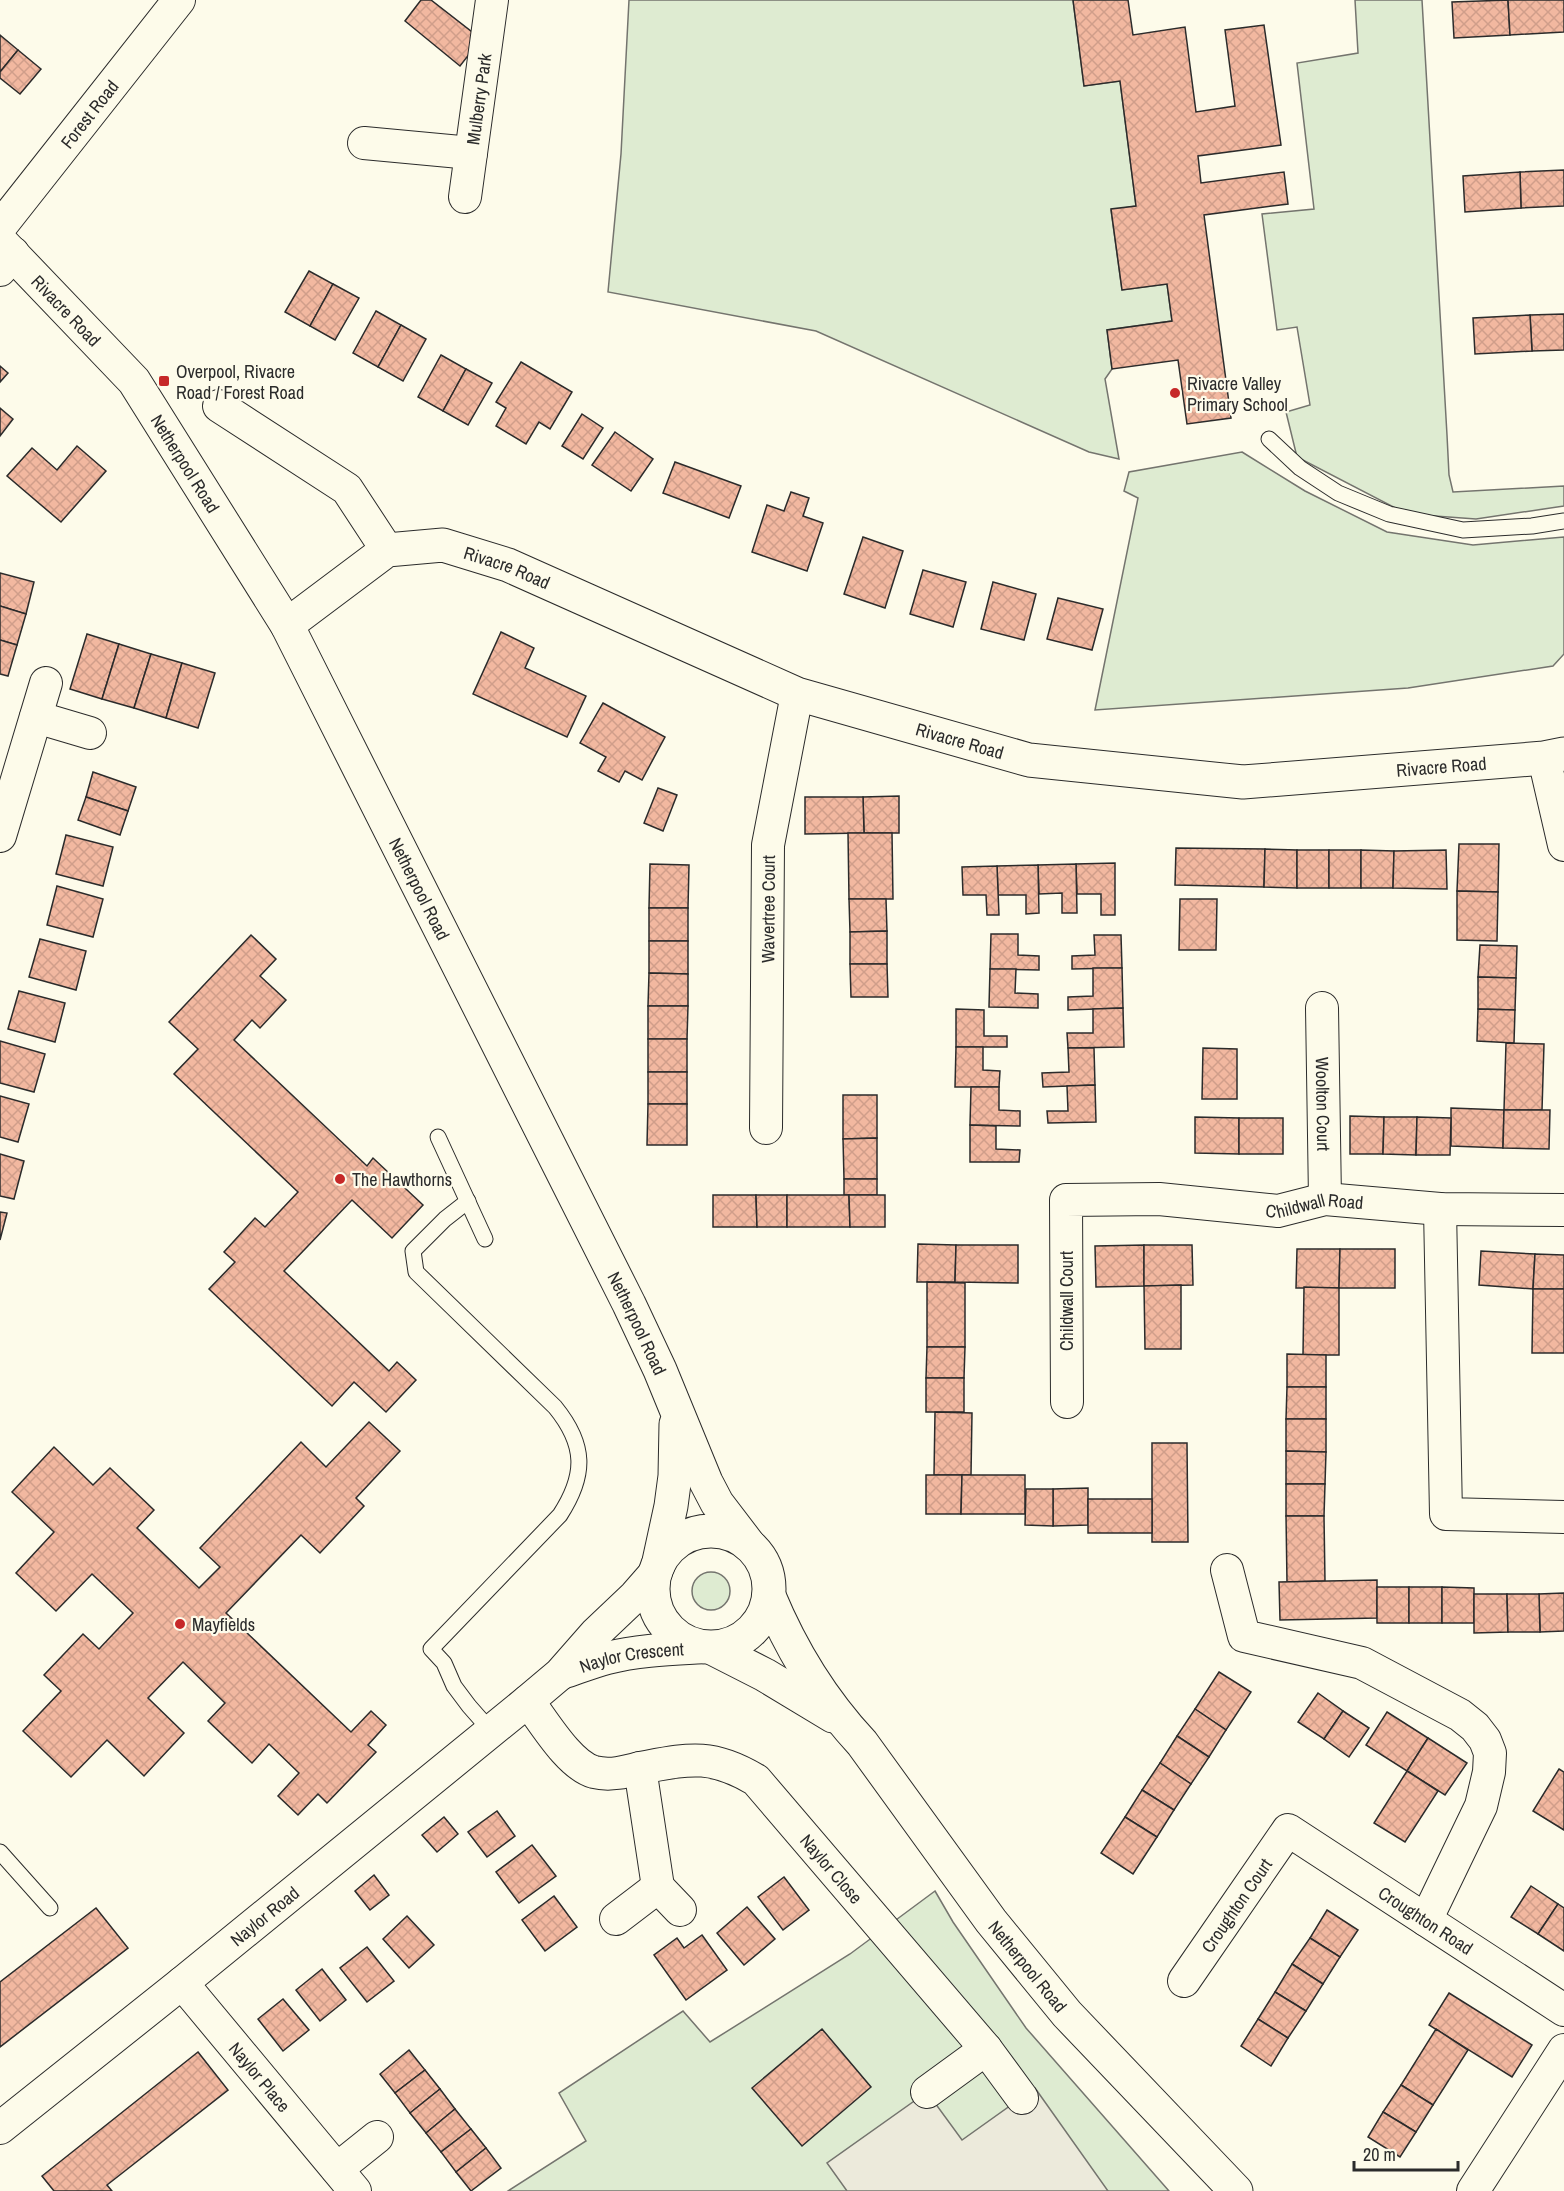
<svg xmlns="http://www.w3.org/2000/svg" width="1564" height="2191" font-family="'Archivo Narrow',sans-serif">
	<style>
		.green { fill: #deebd1; stroke: #74746e; stroke-width: 1.5 }
		.parking { fill: #eceadb; stroke: #74746e; stroke-width: 1.5 }
		.building { fill: url(#building-cross-hatch); stroke: #2b2b2b; stroke-width: 1.5 }
		.lines { fill: none; stroke-linecap: round; stroke-linejoin: round }
		.lane-casing { stroke: #2b2b2b; stroke-width: 17 }
		.street-casing { stroke: #2b2b2b; stroke-width: 34 }
		.secondary-casing { stroke: #2b2b2b; stroke-width: 35 }
		.lane { stroke: #fdfbea; stroke-width: 15 }
		.street { stroke: #fdfbea; stroke-width: 32 }
		.secondary { stroke: #fdfbea; stroke-width: 33 }
		.poi-dot { fill: #c62828; stroke: #fdfbea; stroke-width: 2 }
		.labels { text-anchor: middle; dominant-baseline: central; stroke-width: 4.5; stroke-linejoin: round; paint-order: stroke }
		.street-label { font-size: 18px; fill: #2b2b2b; stroke: #fdfbea }
		.poi-label { font-size: 18px; fill: #2b2b2b; stroke: #fdfbea; text-anchor: start }
	</style>
	<defs>
		<pattern id="building-cross-hatch" width="8" height="8" patternUnits="userSpaceOnUse" patternTransform="scale(1.5)"><rect width="8" height="8" fill="#f2b8a0"/><path d="M0 0l8 8M0 8l8-8" fill="none" stroke="#d09e8a"/></pattern>
	</defs>
	<rect width="100%" height="100%" fill="#fdfbea"/>
	<g class="green">
		<polygon points="629,0 1073,0 1084,86 1120,81 1136,206 1111,210 1122,290 1167,284 1172,321 1107,330 1112,369 1105,379 1119,459 1089,452 816,331 608,292 621,154"/>
		<polygon points="1355,0 1422,0 1447,435 1449,475 1453,492 1564,486 1564,506 1476,519 1407,514 1297,457 1286,412 1310,405 1297,327 1277,330 1262,214 1314,209 1297,63 1358,53"/>
		<polygon points="1242,452 1305,491 1387,532 1473,545 1564,537 1564,654 1553,666 1408,688 1095,710 1138,498 1124,491 1129,472"/>
		<circle cx="711" cy="1591" r="19"/>
		<polygon points="935,1891 953,1922 1026,2028 1169,2191 508,2191 586,2141 559,2093 683,2011 710,2042 850,1954"/>
	</g>
	<polygon class="parking" points="1035,2088 1108,2191 847,2191 827,2163 927,2092 962,2140"/>
	<g class="building">
		<polygon points="421,0 431,0 481,39 460,66 405,21"/>
		<polygon points="1073,0 1128,0 1133,35 1185,27 1196,112 1235,106 1225,30 1264,25 1281,145 1198,156 1201,183 1284,172 1288,204 1204,215 1231,418 1187,424 1178,360 1112,369 1107,330 1172,321 1167,284 1122,290 1111,209 1136,206 1120,81 1084,86"/>
		<polygon points="1508,0 1510,35 1454,38 1452,2"/>
		<polygon points="1508,0 1564,0 1564,32 1510,35"/>
		<polygon points="0,35 18,50 0,72"/>
		<polygon points="18,50 41,69 20,94 0,78 0,72"/>
		<polygon points="1564,170 1564,206 1521,208 1520,172"/>
		<polygon points="1520,172 1521,208 1465,212 1463,176"/>
		<polygon points="309,271 333,284 310,326 285,312"/>
		<polygon points="333,284 359,298 335,340 310,326"/>
		<polygon points="376,311 401,325 378,367 353,353"/>
		<polygon points="1564,314 1564,350 1532,351 1530,315"/>
		<polygon points="1530,315 1532,351 1475,354 1473,318"/>
		<polygon points="401,325 426,339 403,381 378,367"/>
		<polygon points="441,355 466,369 443,411 418,397"/>
		<polygon points="521,362 572,392 550,429 539,422 526,444 496,426 506,408 496,402"/>
		<polygon points="0,366 8,373 0,382"/>
		<polygon points="466,369 492,383 468,425 443,411"/>
		<polygon points="0,408 13,419 0,436"/>
		<polygon points="582,414 603,428 583,459 562,446"/>
		<polygon points="615,432 653,459 631,491 592,465"/>
		<polygon points="77,446 106,471 61,522 7,476 32,448 57,470"/>
		<polygon points="675,462 741,486 729,518 663,493"/>
		<polygon points="791,492 809,498 803,516 823,523 807,571 752,552 767,505 784,511"/>
		<polygon points="863,537 903,551 885,608 844,594"/>
		<polygon points="923,570 966,582 953,627 910,614"/>
		<polygon points="0,573 34,582 26,614 0,606"/>
		<polygon points="993,582 1036,594 1024,640 981,629"/>
		<polygon points="1058,598 1103,609 1092,650 1047,639"/>
		<polygon points="0,606 26,614 17,645 0,640"/>
		<polygon points="501,632 534,648 525,668 586,696 567,737 473,694"/>
		<polygon points="87,634 119,644 102,699 70,689"/>
		<polygon points="0,640 17,645 8,676 0,674"/>
		<polygon points="119,644 151,654 134,708 102,699"/>
		<polygon points="151,654 182,663 166,718 134,708"/>
		<polygon points="182,663 215,673 198,728 166,718"/>
		<polygon points="603,703 665,737 642,780 625,771 619,782 598,771 606,757 580,743"/>
		<polygon points="93,772 136,787 128,811 86,797"/>
		<polygon points="658,788 677,795 663,831 644,823"/>
		<polygon points="899,796 899,833 864,833 863,797"/>
		<polygon points="86,797 128,811 120,835 78,820"/>
		<polygon points="805,797 863,797 864,833 805,834"/>
		<polygon points="848,833 892,833 893,899 849,899"/>
		<polygon points="66,835 113,847 103,886 56,874"/>
		<polygon points="1459,844 1499,844 1498,892 1457,891"/>
		<polygon points="1176,848 1265,849 1264,887 1175,885"/>
		<polygon points="1265,849 1297,850 1297,888 1264,887"/>
		<rect x="1297" y="850" width="32" height="38"/>
		<rect x="1329" y="850" width="32" height="38"/>
		<polygon points="1361,850 1394,851 1393,888 1361,888"/>
		<polygon points="1446,850 1447,889 1393,888 1394,851"/>
		<polygon points="1115,863 1115,915 1101,915 1101,894 1077,894 1076,864"/>
		<polygon points="650,864 689,865 688,908 649,908"/>
		<polygon points="1076,864 1077,913 1062,913 1062,893 1039,894 1038,865"/>
		<polygon points="1038,865 1039,913 1026,914 1026,895 998,895 997,866"/>
		<polygon points="997,866 999,915 987,915 986,895 963,895 962,867"/>
		<polygon points="57,886 103,899 93,937 47,925"/>
		<polygon points="1457,891 1498,892 1497,941 1457,940"/>
		<polygon points="849,899 886,899 887,931 850,932"/>
		<polygon points="1180,899 1217,899 1216,950 1179,950"/>
		<rect x="649" y="908" width="39" height="33"/>
		<polygon points="887,931 887,964 850,964 850,932"/>
		<polygon points="991,934 1018,934 1018,955 1039,956 1039,970 990,969"/>
		<polygon points="251,935 276,959 260,976 286,1000 260,1028 252,1020 234,1040 367,1166 373,1158 423,1205 392,1238 352,1200 284,1271 389,1371 397,1362 416,1380 386,1412 354,1382 332,1406 209,1289 235,1262 224,1252 255,1218 265,1227 298,1192 174,1074 198,1049 169,1022"/>
		<polygon points="1094,935 1121,935 1122,968 1072,969 1072,956 1095,955"/>
		<polygon points="40,939 86,951 76,990 29,977"/>
		<polygon points="649,941 688,941 688,974 649,973"/>
		<polygon points="1480,945 1517,946 1516,978 1478,977"/>
		<polygon points="850,964 887,964 888,997 851,997"/>
		<polygon points="1093,968 1122,968 1123,1008 1068,1010 1068,997 1093,996"/>
		<polygon points="990,969 1016,969 1015,993 1038,994 1038,1008 989,1007"/>
		<polygon points="649,973 688,974 688,1006 648,1006"/>
		<polygon points="1478,977 1516,978 1515,1010 1478,1009"/>
		<polygon points="19,991 65,1003 55,1042 8,1029"/>
		<polygon points="648,1006 688,1006 687,1039 648,1039"/>
		<polygon points="1123,1008 1124,1047 1068,1048 1067,1033 1093,1033 1093,1009"/>
		<polygon points="956,1009 984,1010 984,1036 1007,1036 1007,1047 956,1047"/>
		<polygon points="1478,1009 1515,1010 1514,1043 1477,1041"/>
		<rect x="648" y="1039" width="39" height="33"/>
		<polygon points="0,1041 45,1054 34,1092 0,1083"/>
		<polygon points="1506,1043 1544,1044 1542,1110 1504,1110"/>
		<polygon points="956,1047 983,1047 983,1070 1000,1071 999,1087 955,1087"/>
		<polygon points="1068,1048 1094,1048 1095,1085 1043,1087 1042,1073 1069,1072"/>
		<polygon points="1203,1048 1237,1049 1237,1099 1202,1099"/>
		<rect x="648" y="1072" width="39" height="32"/>
		<polygon points="1095,1085 1096,1122 1048,1123 1047,1111 1068,1111 1067,1086"/>
		<polygon points="971,1087 999,1087 999,1110 1020,1111 1020,1126 970,1125"/>
		<polygon points="843,1095 877,1095 877,1138 843,1139"/>
		<polygon points="0,1096 29,1104 18,1142 0,1137"/>
		<polygon points="648,1104 687,1104 687,1145 647,1145"/>
		<polygon points="1451,1108 1504,1110 1503,1148 1451,1146"/>
		<polygon points="1504,1110 1550,1110 1549,1149 1503,1148"/>
		<polygon points="1350,1116 1384,1117 1383,1154 1350,1154"/>
		<polygon points="1195,1117 1239,1118 1239,1154 1195,1153"/>
		<polygon points="1384,1117 1417,1117 1416,1155 1383,1154"/>
		<polygon points="1417,1117 1451,1118 1450,1155 1416,1155"/>
		<rect x="1239" y="1118" width="44" height="36"/>
		<polygon points="970,1125 996,1126 996,1149 1020,1150 1019,1162 970,1162"/>
		<polygon points="877,1138 877,1179 844,1179 843,1139"/>
		<polygon points="0,1154 24,1161 14,1199 0,1196"/>
		<rect x="844" y="1179" width="33" height="16"/>
		<polygon points="713,1195 756,1195 757,1227 713,1227"/>
		<polygon points="756,1195 787,1195 787,1227 757,1227"/>
		<polygon points="787,1195 849,1195 850,1227 787,1227"/>
		<polygon points="849,1195 885,1195 885,1227 850,1227"/>
		<polygon points="0,1212 7,1213 0,1240"/>
		<polygon points="918,1244 956,1245 955,1282 917,1282"/>
		<polygon points="956,1245 1018,1245 1018,1283 955,1282"/>
		<polygon points="1144,1245 1144,1286 1096,1287 1095,1246"/>
		<polygon points="1144,1245 1192,1245 1193,1285 1144,1286"/>
		<polygon points="1297,1249 1340,1249 1339,1288 1296,1288"/>
		<polygon points="1340,1249 1395,1249 1395,1288 1339,1288"/>
		<polygon points="1481,1251 1535,1254 1533,1289 1479,1285"/>
		<polygon points="1535,1254 1564,1255 1564,1289 1533,1289"/>
		<polygon points="927,1282 965,1283 965,1347 927,1347"/>
		<polygon points="1181,1285 1181,1349 1145,1349 1144,1286"/>
		<polygon points="1304,1287 1339,1288 1339,1355 1303,1355"/>
		<polygon points="1533,1289 1564,1289 1564,1353 1532,1353"/>
		<polygon points="927,1347 965,1347 964,1378 926,1378"/>
		<polygon points="1287,1354 1326,1355 1326,1387 1287,1387"/>
		<rect x="926" y="1378" width="38" height="34"/>
		<polygon points="1287,1387 1326,1387 1326,1419 1286,1419"/>
		<polygon points="935,1412 972,1413 971,1475 934,1475"/>
		<polygon points="1286,1419 1326,1419 1326,1452 1286,1451"/>
		<polygon points="369,1422 400,1451 356,1498 364,1506 320,1553 301,1535 226,1613 351,1732 371,1711 386,1725 368,1745 376,1752 327,1803 318,1794 298,1815 278,1796 299,1773 269,1744 252,1763 208,1721 225,1703 183,1662 148,1698 184,1733 144,1776 107,1740 71,1777 23,1731 61,1691 44,1675 83,1634 99,1649 133,1613 92,1574 56,1611 16,1573 54,1532 12,1492 54,1447 93,1485 110,1468 154,1510 137,1528 199,1588 220,1567 200,1548 301,1442 326,1467"/>
		<polygon points="1152,1443 1187,1443 1188,1542 1152,1542"/>
		<polygon points="1286,1451 1326,1452 1325,1484 1286,1484"/>
		<polygon points="926,1475 962,1475 961,1514 926,1514"/>
		<polygon points="962,1475 1025,1475 1025,1514 961,1514"/>
		<polygon points="1286,1484 1325,1484 1324,1516 1286,1516"/>
		<polygon points="1088,1488 1088,1525 1053,1526 1053,1489"/>
		<polygon points="1026,1489 1053,1489 1053,1526 1025,1525"/>
		<rect x="1088" y="1499" width="64" height="34"/>
		<polygon points="1286,1516 1324,1516 1325,1581 1287,1582"/>
		<polygon points="1377,1580 1377,1618 1280,1620 1279,1582"/>
		<rect x="1377" y="1587" width="32" height="36"/>
		<rect x="1409" y="1587" width="33" height="36"/>
		<polygon points="1442,1587 1474,1588 1474,1623 1442,1623"/>
		<polygon points="1564,1593 1564,1631 1540,1632 1539,1594"/>
		<polygon points="1474,1594 1507,1594 1508,1632 1474,1633"/>
		<polygon points="1507,1594 1539,1594 1540,1632 1508,1632"/>
		<polygon points="1219,1672 1251,1692 1226,1730 1195,1709"/>
		<polygon points="1318,1693 1343,1711 1324,1739 1298,1722"/>
		<polygon points="1195,1709 1226,1730 1209,1757 1177,1736"/>
		<polygon points="1343,1711 1369,1728 1349,1757 1324,1739"/>
		<polygon points="1387,1712 1428,1738 1407,1771 1366,1745"/>
		<polygon points="1177,1736 1209,1757 1191,1784 1160,1763"/>
		<polygon points="1428,1738 1467,1763 1445,1795 1407,1771"/>
		<polygon points="1160,1763 1191,1784 1174,1810 1142,1790"/>
		<polygon points="1559,1769 1564,1772 1564,1830 1533,1811"/>
		<polygon points="1407,1771 1438,1791 1405,1842 1374,1823"/>
		<polygon points="1142,1790 1174,1810 1157,1837 1125,1817"/>
		<polygon points="497,1811 515,1836 487,1857 468,1832"/>
		<polygon points="444,1817 458,1834 437,1852 422,1835"/>
		<polygon points="1125,1817 1157,1837 1133,1874 1101,1853"/>
		<polygon points="532,1845 556,1876 519,1903 496,1872"/>
		<polygon points="374,1875 389,1895 370,1910 355,1891"/>
		<polygon points="784,1877 809,1910 783,1930 758,1897"/>
		<polygon points="1531,1886 1558,1904 1538,1934 1511,1917"/>
		<polygon points="554,1896 577,1927 545,1951 522,1920"/>
		<polygon points="1558,1904 1564,1908 1564,1951 1538,1934"/>
		<polygon points="747,1907 775,1939 744,1965 717,1933"/>
		<polygon points="96,1908 128,1948 0,2047 0,1982"/>
		<polygon points="1327,1910 1358,1930 1340,1957 1310,1938"/>
		<polygon points="407,1916 434,1945 409,1968 383,1939"/>
		<polygon points="702,1935 727,1970 686,2000 654,1955 677,1938 684,1948"/>
		<polygon points="1310,1938 1340,1957 1323,1984 1292,1964"/>
		<polygon points="367,1947 394,1981 367,2002 340,1968"/>
		<polygon points="1292,1964 1323,1984 1306,2011 1275,1992"/>
		<polygon points="322,1969 346,2000 320,2021 296,1990"/>
		<polygon points="1275,1992 1306,2011 1288,2038 1258,2019"/>
		<polygon points="1449,1993 1532,2045 1512,2077 1429,2025"/>
		<polygon points="283,1999 309,2030 283,2051 258,2019"/>
		<polygon points="1258,2019 1288,2038 1271,2066 1241,2046"/>
		<polygon points="822,2029 871,2087 802,2146 752,2088"/>
		<polygon points="1436,2029 1468,2050 1433,2105 1401,2085"/>
		<polygon points="409,2050 425,2070 395,2093 380,2074"/>
		<polygon points="198,2052 228,2090 107,2185 112,2191 54,2191 42,2176"/>
		<polygon points="425,2070 440,2089 410,2113 395,2093"/>
		<polygon points="1401,2085 1433,2105 1416,2132 1383,2112"/>
		<polygon points="440,2089 455,2109 426,2133 410,2113"/>
		<polygon points="455,2109 471,2129 441,2152 426,2133"/>
		<polygon points="1383,2112 1416,2132 1400,2157 1368,2137"/>
		<polygon points="471,2129 486,2148 456,2172 441,2152"/>
		<polygon points="486,2148 501,2168 471,2191 456,2172"/>
	</g>
	<g class="lines">
		<g class="lane-casing">
			<g id="lane">
				<polyline points="1269,439 1300,468 1338,493 1389,514 1463,530 1532,526 1564,521"/>
				<polyline points="438,1137 485,1239"/>
				<path d="M468 1201 445 1219 413 1251 416 1272 555 1407C586 1445 586 1475 560 1515L431 1649 444 1663 454 1686 469 1706 491 1731"/>
				<polyline points="0,1852 50,1908"/>
			</g>
		</g>
		<g class="street-casing">
			<g id="street">
				<polyline points="364,143 471,153"/>
				<path id="s1" d="M465 197 492 0"/>
				<path id="s2" d="M0 227 179 0"/>
				<polyline points="0,270 13,253"/>
				<polyline points="219,406 347,489 387,550"/>
				<polyline points="36,717 90,733"/>
				<polyline points="1544,758 1564,845"/>
				<polyline points="0,836 46,683"/>
				<path id="s3" d="M1322 1008 1325 1199"/>
				<path id="s4" d="M766 1128 768 845 797 694"/>
				<polyline points="1440,1209 1446,1514 1564,1517"/>
				<path id="s5" d="M1067 1402 1066 1200 1159 1199 1278 1211 1325 1199 1440 1209 1564 1210"/>
				<polyline points="1227,1570 1244,1636 1362,1663 1460,1715 1475,1727 1485,1740 1490,1753 1489,1772 1481,1806 1426,1920"/>
				<path id="s6" d="M562 1673C577 1668 592 1662 607 1658 639 1650 672 1649 705 1647"/>
				<path d="M528 1701C544 1722 569 1765 594 1772 610 1776 625 1772 640 1768L658 1887"/>
				<path id="s7" d="M640 1768C689 1759 711 1753 756 1780L986 2049 1022 2098"/>
				<polyline points="616,1919 658,1887 680,1910"/>
				<path id="s8" d="M1184 1981 1288 1830 1564 2010"/>
				<path id="s9" d="M182 1983 355 2191"/>
				<polyline points="927,2092 986,2049"/>
				<path id="s10" d="M0 2128 182 1983 528 1701 560 1674 596 1633 635 1596 656 1572"/>
				<polyline points="337,2169 377,2137"/>
				<polyline points="1473,2191 1564,2050"/>
			</g>
		</g>
		<g class="secondary-casing">
			<g id="secondary">
				<path id="s11" d="M0 241 134 381 287 625 629 1304 660 1370 706 1482 717 1503 749 1545"/>
				<path id="s12" d="M287 625 387 550 443 545 508 565 797 694 1029 760 1243 782 1544 758 1564 754"/>
				<circle cx="711" cy="1589" r="58"/>
				<polyline points="658,1566 671,1506 675,1476 676,1424"/>
				<path id="s13" d="M769 1596C791 1649 822 1700 862 1743L991 1921 1067 2014 1236 2191"/>
				<polyline points="712,1648 765,1675 833,1716"/>
			</g>
		</g>
		<use href="#lane" class="lane"/>
		<use href="#street" class="street"/>
		<use href="#secondary" class="secondary"/>
	</g>
	<g class="poi-dot">
		<rect x="158" y="375" width="12" height="12" rx="3"/>
		<circle cx="1175" cy="393" r="6"/>
		<circle cx="340" cy="1179" r="6"/>
		<circle cx="180" cy="1624" r="6"/>
	</g>
	<g class="labels">
		<g class="street-label">
			<text stroke="none"><textPath href="#s1" startOffset="99">Mulberry Park</textPath></text>
			<text stroke="none"><textPath href="#s2" startOffset="144">Forest Road</textPath></text>
			<text stroke="none"><textPath href="#s11" startOffset="96">Rivacre Road</textPath></text>
			<text stroke="none"><textPath href="#s11" startOffset="291">Netherpool Road</textPath></text>
			<text stroke="none"><textPath href="#s12" startOffset="249">Rivacre Road</textPath></text>
			<text stroke="none"><textPath href="#s12" startOffset="735">Rivacre Road</textPath></text>
			<text stroke="none"><textPath href="#s12" startOffset="1221">Rivacre Road</textPath></text>
			<text stroke="none"><textPath href="#s11" startOffset="777">Netherpool Road</textPath></text>
			<text stroke="none"><textPath href="#s4" startOffset="219">Wavertree Court</textPath></text>
			<text stroke="none"><textPath href="#s3" startOffset="96">Woolton Court</textPath></text>
			<text stroke="none"><textPath href="#s5" startOffset="452">Childwall Road</textPath></text>
			<text transform="translate(1066 1301) rotate(-90)">Childwall Court</text>
			<text stroke="none"><textPath href="#s11" startOffset="1263">Netherpool Road</textPath></text>
			<text stroke="none"><textPath href="#s6" startOffset="72">Naylor Crescent</textPath></text>
			<text stroke="none"><textPath href="#s7" startOffset="237">Naylor Close</textPath></text>
			<text stroke="none"><textPath href="#s8" startOffset="92">Croughton Court</textPath></text>
			<text stroke="none"><textPath href="#s10" startOffset="339">Naylor Road</textPath></text>
			<text stroke="none"><textPath href="#s8" startOffset="348">Croughton Road</textPath></text>
			<text stroke="none"><textPath href="#s13" startOffset="453">Netherpool Road</textPath></text>
			<text stroke="none"><textPath href="#s9" startOffset="122">Naylor Place</textPath></text>
		</g>
		<g class="poi-label">
			<text x="176" y="371">Overpool, Rivacre<tspan x="176" dy="21">Road / Forest Road</tspan></text>
			<text x="1187" y="383">Rivacre Valley<tspan x="1187" dy="21">Primary School</tspan></text>
			<text x="352" y="1179">The Hawthorns</text>
			<text x="192" y="1624">Mayfields</text>
		</g>
	</g>
	<path d="M1354 2161v9h104v-9" fill="none" stroke="#2b2b2b" stroke-width="3"/>
	<text x="1363" y="2161" font-size="18" fill="#2b2b2b" stroke="#fdfbea" stroke-width="4.5" paint-order="stroke">20 m</text>
</svg>
